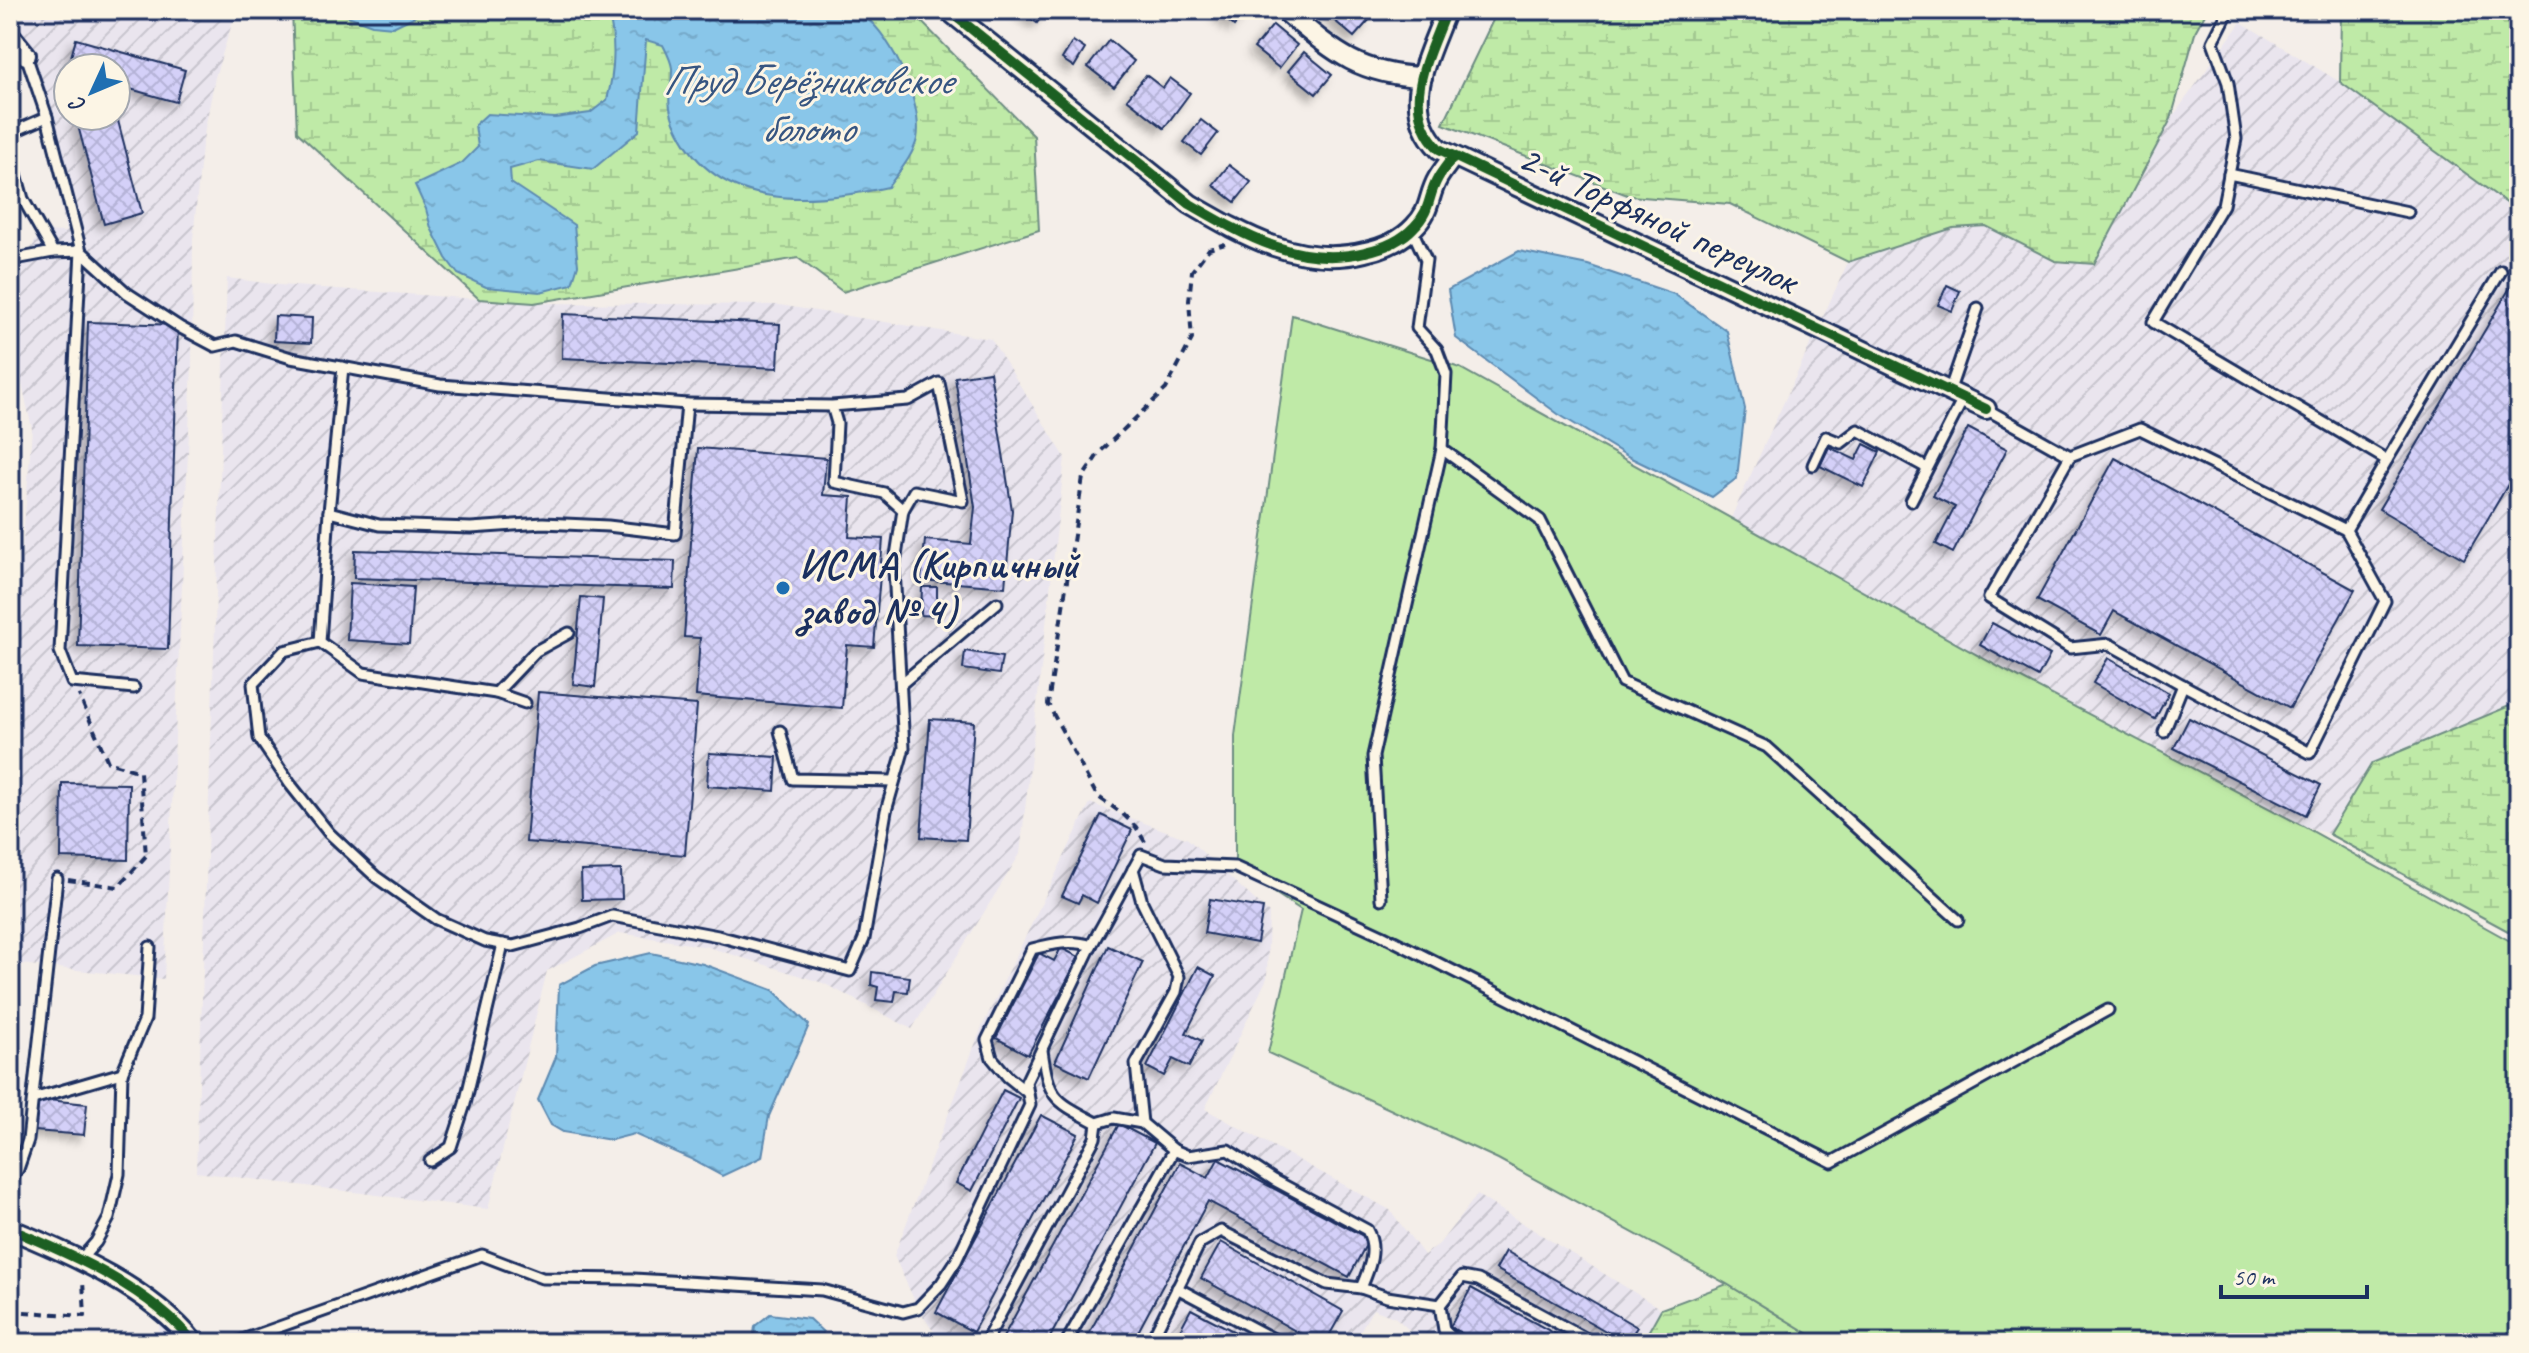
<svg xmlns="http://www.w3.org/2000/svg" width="2529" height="1353" font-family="Caveat,sans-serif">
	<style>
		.industrial { fill: url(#industrial-furrows); fill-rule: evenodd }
		.wetland { fill: url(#wetland-marsh); stroke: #6d8c82; stroke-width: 2 }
		.green { fill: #bfeaa7; stroke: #6d8c82; stroke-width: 2 }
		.water { fill: url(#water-ripples); stroke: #5d8ab1; stroke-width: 2 }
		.building { fill: url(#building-cross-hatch); stroke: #1b2f5e; stroke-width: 2; filter: url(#shadow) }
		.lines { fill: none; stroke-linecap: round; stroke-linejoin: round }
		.lane-casing { stroke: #1b2f5e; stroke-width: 15 }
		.street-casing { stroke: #1b2f5e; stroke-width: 24 }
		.path { stroke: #1b2f5e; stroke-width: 4; stroke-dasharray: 8 6; stroke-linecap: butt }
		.lane { stroke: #fcf5e5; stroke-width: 9 }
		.street { stroke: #fcf5e5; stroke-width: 18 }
		.cycleway-casing { stroke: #fcf5e5; stroke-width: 15 }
		.cycleway { stroke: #1b5e20; stroke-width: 10 }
		.poi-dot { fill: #1f6fb2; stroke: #fcf5e5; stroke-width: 3 }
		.labels { text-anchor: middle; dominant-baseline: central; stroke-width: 6; stroke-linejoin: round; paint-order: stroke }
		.street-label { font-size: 40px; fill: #1b2f5e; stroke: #fcf5e5 }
		.poi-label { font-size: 40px; font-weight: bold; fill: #1b2f5e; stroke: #fcf5e5; text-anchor: start }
		.water-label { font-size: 42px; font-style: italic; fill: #365581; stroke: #fcf5e5 }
	</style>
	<defs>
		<pattern id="industrial-furrows" width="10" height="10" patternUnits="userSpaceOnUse" patternTransform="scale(2)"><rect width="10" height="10" fill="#eae5ee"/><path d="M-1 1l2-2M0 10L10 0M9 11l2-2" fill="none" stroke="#c8c5ce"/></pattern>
		<pattern id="wetland-marsh" width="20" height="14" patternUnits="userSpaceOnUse" patternTransform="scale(2)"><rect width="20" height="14" fill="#bfeaa7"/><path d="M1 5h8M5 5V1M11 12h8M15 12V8" fill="none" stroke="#a4c992"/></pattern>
		<pattern id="water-ripples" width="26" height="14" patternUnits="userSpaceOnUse" patternTransform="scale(2)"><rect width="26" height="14" fill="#89c6e9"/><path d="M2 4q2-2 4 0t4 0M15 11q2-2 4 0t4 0" fill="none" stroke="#76aaca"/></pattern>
		<pattern id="building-cross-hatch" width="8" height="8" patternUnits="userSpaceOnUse" patternTransform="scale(2)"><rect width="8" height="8" fill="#d4d0f8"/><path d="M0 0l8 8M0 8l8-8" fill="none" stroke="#b5b3d7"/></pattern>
		<filter id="shadow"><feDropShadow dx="-5.5" dy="5.5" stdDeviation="4" flood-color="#0004"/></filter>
	</defs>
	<rect width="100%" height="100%" fill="#f4eee9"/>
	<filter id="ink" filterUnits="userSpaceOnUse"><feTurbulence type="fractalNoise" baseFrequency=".0125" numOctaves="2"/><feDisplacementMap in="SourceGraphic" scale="16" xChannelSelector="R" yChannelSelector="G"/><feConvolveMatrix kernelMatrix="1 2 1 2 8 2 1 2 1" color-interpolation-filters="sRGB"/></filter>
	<g filter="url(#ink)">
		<g class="industrial">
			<path d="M31 10 236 11 215 77 202 145 193 239 192 365 164 979 10 963V701L32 429 10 328V286L41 231 66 232 41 106 24 60 10 33ZM68 68H116V116H68Z"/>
			<polygon points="2241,22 2340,82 2519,212 2519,702 2372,763 2329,834 2301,825 2008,672 1731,518 1848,262 1953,228 1986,226 2055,261 2137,186 2171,119"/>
			<polygon points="227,278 280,285 534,303 779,305 991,339 1065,457 1020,854 912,1029 823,983 708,947 620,933 547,971 488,1209 196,1172"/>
			<polygon points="1090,803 1188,839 1269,913 1267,978 1205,1109 1390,1210 1424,1255 1439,1244 1477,1195 1661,1309 1642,1343 1423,1343 1396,1318 1373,1309 1353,1343 946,1343 931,1328 918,1308 894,1256 981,1029"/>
			<polygon points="159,1308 196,1343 159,1343"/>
		</g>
		<g class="wetland">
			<polygon points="292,10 910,10 1034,136 1039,230 843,292 798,258 534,303 479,299 297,132"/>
			<polygon points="1495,10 2207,10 2196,30 2171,119 2094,264 2055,261 1986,226 1953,228 1848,262 1730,204 1630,196 1443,124 1494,18"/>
			<polygon points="2341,10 2519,10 2519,212 2340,82"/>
			<polygon points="2519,702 2519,937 2329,834 2372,763"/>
			<polygon points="1727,1284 1824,1343 1642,1343 1661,1309"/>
		</g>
		<polygon class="green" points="1292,315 1460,368 2008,672 2301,825 2519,946 2519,1343 1824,1343 1727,1284 1498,1159 1268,1053 1301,910 1235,867 1235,736"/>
		<g class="water">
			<polygon points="345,10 428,10 393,27 372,25 345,15"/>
			<path d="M608 10H855C888 25 924 103 917 139 913 156 898 173 888 187 808 205 712 212 674 122 664 96 673 90 672 68 671 60 666 51 663 45L646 40 639 131 593 169 539 161 510 169 511 183 574 225 578 265 572 284 540 292 486 287 458 274 446 258 431 228 426 209 415 185 462 163 478 147 475 125 487 114 555 118 590 113 607 100C615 69 616 42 608 10Z"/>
			<polygon points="1519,251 1588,265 1674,294 1727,331 1745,409 1737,478 1712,497 1631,458 1558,414 1456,338 1448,290"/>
			<polygon points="651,953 703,964 773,990 809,1025 769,1116 762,1157 722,1176 691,1159 634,1134 611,1140 563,1132 551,1125 538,1100 556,1057 559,985 595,966"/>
			<polygon points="770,1314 809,1319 823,1332 819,1343 753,1343 755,1326"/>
		</g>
		<g class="building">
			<polygon points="1020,10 1046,10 1037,23"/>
			<polygon points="1215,10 1247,10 1234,26"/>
			<polygon points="1332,10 1359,10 1370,19 1354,37 1328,15"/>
			<polygon points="1273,25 1297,45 1279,68 1254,48"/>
			<polygon points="76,39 185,70 176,102 116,85 116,68 68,68 67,71"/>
			<polygon points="1109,40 1134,61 1114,87 1088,67"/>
			<polygon points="1073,41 1085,49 1074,67 1062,59"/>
			<polygon points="1304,52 1332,75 1316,94 1288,71"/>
			<polygon points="1146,75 1163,88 1170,78 1190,93 1164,128 1127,99"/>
			<polygon points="116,113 142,213 104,224 76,118 116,116"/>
			<polygon points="1201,120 1218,133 1201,155 1184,142"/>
			<polygon points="1229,165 1251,182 1235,202 1213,185"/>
			<polygon points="2514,281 2519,284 2519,466 2464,559 2379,509"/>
			<polygon points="1947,285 1960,291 1952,311 1938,305"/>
			<polygon points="563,314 780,324 778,368 562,358"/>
			<polygon points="275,316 312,318 311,343 274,341"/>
			<polygon points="88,322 178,325 168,649 78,646"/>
			<polygon points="990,372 1012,510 1005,587 921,580 925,540 971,544 975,507 955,377"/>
			<polygon points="1968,428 2007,449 1953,553 1936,544 1955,507 1933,496"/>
			<polygon points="1864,444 1880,452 1863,487 1820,466 1829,447 1856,460"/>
			<polygon points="698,448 826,458 823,495 852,497 849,537 883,539 874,647 847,645 842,708 696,696 700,638 684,637"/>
			<polygon points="2115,458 2355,590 2290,708 2114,611 2101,635 2037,600"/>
			<polygon points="355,550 675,561 674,589 354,578"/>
			<polygon points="350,583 413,587 409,644 347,640"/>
			<polygon points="922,587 937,587 937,616 921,615"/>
			<polygon points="581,597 603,599 595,687 573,684"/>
			<polygon points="1992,623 2050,655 2038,677 1980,645"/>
			<polygon points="965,651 1002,657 999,674 963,669"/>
			<polygon points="2108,658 2169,693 2155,719 2093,683"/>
			<polygon points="538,692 697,705 685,855 526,842"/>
			<polygon points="2189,718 2321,785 2306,815 2174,748"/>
			<polygon points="930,719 974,722 966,840 921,837"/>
			<polygon points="709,753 777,757 775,791 707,786"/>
			<polygon points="62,783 129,784 128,860 61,858"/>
			<polygon points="1101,815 1132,830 1097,903 1082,895 1078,903 1062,896"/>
			<polygon points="621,870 622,899 582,900 581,871"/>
			<polygon points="1210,899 1263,908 1257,943 1204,933"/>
			<polygon points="1108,946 1143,962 1089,1078 1055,1062"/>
			<polygon points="1061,948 1079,957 1028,1055 996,1038 1039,953 1054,961"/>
			<polygon points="1198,967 1215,976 1186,1033 1202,1041 1189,1067 1173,1059 1164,1076 1147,1067"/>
			<polygon points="872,972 910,977 908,992 896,991 894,1002 876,1000 878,987 871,985"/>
			<polygon points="1003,1090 1019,1098 972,1191 956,1183"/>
			<polygon points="38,1099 87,1104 84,1135 35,1131"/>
			<polygon points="1041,1115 1078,1134 973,1332 936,1312"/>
			<polygon points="1119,1124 1155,1143 1047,1343 1000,1343"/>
			<polygon points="1218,1159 1369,1239 1349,1277 1208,1201 1132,1343 1084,1343 1180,1163 1208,1178"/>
			<polygon points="1221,1242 1343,1311 1325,1343 1317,1343 1201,1278"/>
			<polygon points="1506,1251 1637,1327 1627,1343 1496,1269"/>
			<polygon points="1471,1288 1572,1343 1479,1343 1450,1327"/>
			<polygon points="1191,1309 1256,1343 1173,1343"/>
		</g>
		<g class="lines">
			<g class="lane-casing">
				<g id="lane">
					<polyline points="26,55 47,117 81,251 127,293 181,328 215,346 236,341 291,358 440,385 687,404 675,534 608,526 543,523 471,528 379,525 329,512 320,642 363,673 496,693 525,703"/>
					<polyline points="10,139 15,131 47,117"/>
					<polyline points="10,152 23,199 53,252"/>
					<polyline points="2229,174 2408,212"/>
					<polyline points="10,260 53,252 81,251 60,651 72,682 134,688"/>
					<polyline points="1949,392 1978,308"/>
					<polyline points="687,404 832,406 837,423 834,482 884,493 903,510 914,491 963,501 939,383 908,400 832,406"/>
					<polyline points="1986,409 2070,456 1989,598 2070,648 2109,644 2183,685"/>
					<polyline points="1442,449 1540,520 1622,682 1767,747 1958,920"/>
					<polyline points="2070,456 2140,429 2346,530"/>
					<polyline points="2387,460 2501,271"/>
					<polyline points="1813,465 1826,437 1841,443 1858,430 1927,468"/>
					<polyline points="1911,501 1963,399"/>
					<polyline points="329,512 343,367"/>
					<polyline points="320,642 284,651 253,684 259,738 290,784 329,833 376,877 436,919 485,941 513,946 580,928 612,916 718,936 850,971 864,939 886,811 904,748 894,569 903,510"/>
					<polyline points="901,684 997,603"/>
					<polyline points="496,693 536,651 569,633"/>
					<polyline points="780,731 793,779 894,781"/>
					<polyline points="2164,732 2183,685 2310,753 2385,601 2346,530 2387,460 2153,322 2223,205 2236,139 2228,83 2213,42 2229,10"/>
					<polyline points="1381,899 1373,756 1442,449 1446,374 1437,350 1417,328 1426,260 1412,230"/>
					<path d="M1042 1050C1049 1100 1054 1100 1097 1123L1114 1118 1142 1123 1136 1064 1176 992 1179 977 1142 902 1133 869"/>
					<path d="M1028 1093 1008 1077 992 1058 987 1040 1032 949C1052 944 1072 939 1091 946"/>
					<polyline points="33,1099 122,1073"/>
					<path d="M1142 1123 1174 1150 1188 1156 1228 1150 1274 1180 1367 1230C1378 1250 1369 1269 1361 1288L1327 1284 1221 1231 1200 1243 1150 1343"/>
					<polyline points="430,1161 451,1147 465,1104 503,944"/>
					<polyline points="10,1180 18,1169 28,1140 57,879"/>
					<polyline points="81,1259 96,1242 109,1218 119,1174 122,1073 145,1019 150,947"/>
					<polyline points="1177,1288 1281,1343"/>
					<polyline points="1361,1288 1387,1297 1440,1305 1462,1277 1478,1280 1594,1343"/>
					<polyline points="1440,1305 1444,1330 1457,1343"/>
					<polyline points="986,1341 1095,1138 1097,1123"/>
					<polyline points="234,1343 482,1255 542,1278 634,1279 822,1290 903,1312 918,1308 941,1284 956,1261 1030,1105 1026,1082 1091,946 1141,855 1165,864 1235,867 1382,935 1832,1162 2108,1010"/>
					<polyline points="1066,1343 1174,1150"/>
				</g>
			</g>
			<g class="street-casing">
				<g id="street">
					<path d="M948 10 1190 204C1245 236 1300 268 1365 252 1384 248 1401 241 1414 227 1432 209 1427 197 1438 178 1442 171 1448 164 1452 158"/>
					<path d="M1284 10C1332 50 1356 74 1422 77"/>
					<path d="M1446 10C1429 57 1398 107 1439 149L1986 409"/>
					<polyline points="10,35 26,55"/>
					<path d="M10 1229C73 1255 151 1289 194 1343"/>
				</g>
			</g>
			<g class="path">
				<polyline points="1145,842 1136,827 1123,814 1097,796 1048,704 1083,477 1099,453 1166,389 1192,339 1189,301 1192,271 1209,249 1225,244"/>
				<polyline points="68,880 118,887 146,856 140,772 108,762 79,695"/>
				<polyline points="10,1311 85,1316 83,1281"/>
			</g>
			<use href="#lane" class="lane"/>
			<use href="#street" class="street"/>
			<g class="cycleway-casing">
				<g id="cycleway">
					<path d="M948 10 1190 204C1245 236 1300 268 1365 252 1384 248 1401 241 1414 227 1432 209 1427 197 1438 178 1442 171 1448 164 1452 158"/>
					<path d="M1446 10C1429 57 1398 107 1439 149L1986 409"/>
					<path d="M10 1229C73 1255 151 1289 194 1343"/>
				</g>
			</g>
			<use href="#cycleway" class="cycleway"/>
		</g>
	</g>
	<circle class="poi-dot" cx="783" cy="588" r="8"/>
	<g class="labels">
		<g class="street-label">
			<text transform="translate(1658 219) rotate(25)">2-й Торфяной переулок</text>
		</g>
		<g class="poi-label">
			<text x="799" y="565">ИСМА (Кирпичный<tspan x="799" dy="46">завод № 4)</tspan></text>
		</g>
		<g class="water-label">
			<text x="807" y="80">Пруд Берёзниковское<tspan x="807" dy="48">болото</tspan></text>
		</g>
	</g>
	<rect width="2529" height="1353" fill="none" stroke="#fcf5e5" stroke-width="40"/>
	<rect x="20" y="20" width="2489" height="1313" fill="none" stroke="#1b2f5e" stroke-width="3" filter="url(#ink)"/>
	<g transform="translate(92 92) rotate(226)"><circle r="38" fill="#fcf5e5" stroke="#a2a6af" stroke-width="2"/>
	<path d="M0-6L14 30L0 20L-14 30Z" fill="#1f6fb2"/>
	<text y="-12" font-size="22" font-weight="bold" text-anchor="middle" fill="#1b2f5e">С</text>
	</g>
	<path d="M2221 1285v12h146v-12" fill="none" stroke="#1b2f5e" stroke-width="4"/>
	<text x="2233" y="1285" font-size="24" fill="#1b2f5e" stroke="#fcf5e5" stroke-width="6" paint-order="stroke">50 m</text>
</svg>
